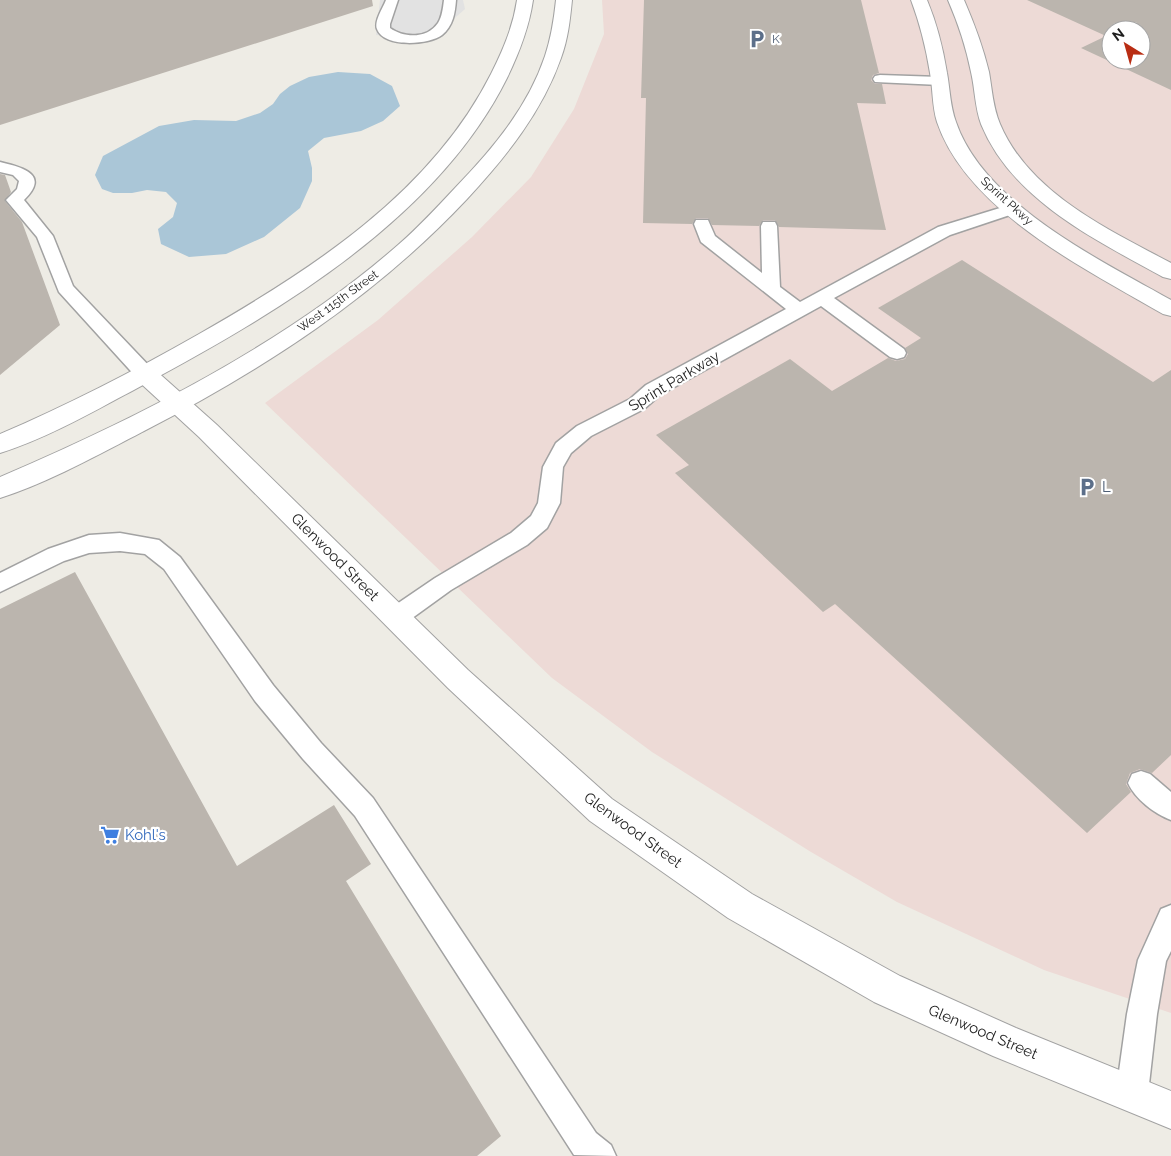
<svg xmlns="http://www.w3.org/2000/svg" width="1171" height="1156" font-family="Raleway,sans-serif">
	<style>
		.commercial { fill: #eddad6; fill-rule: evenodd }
		.parking { fill: #e2e2e2 }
		.water { fill: #aac6d7 }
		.building { fill: #bbb5ae; fill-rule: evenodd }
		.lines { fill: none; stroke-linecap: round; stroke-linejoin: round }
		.service-casing { stroke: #a2a2a2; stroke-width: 3 }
		.minor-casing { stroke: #a2a2a2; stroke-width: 2 }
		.tertiary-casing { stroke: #a2a2a2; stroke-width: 2 }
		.service { fill: #fff; fill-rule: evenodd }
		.minor { fill: #fff; fill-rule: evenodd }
		.tertiary { fill: #fff; fill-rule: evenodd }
		.labels { text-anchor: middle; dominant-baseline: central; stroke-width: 4.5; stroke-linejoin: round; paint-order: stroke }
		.far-service-label { font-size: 12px; fill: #4e5e75; stroke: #fff; text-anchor: start }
		.far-street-label { font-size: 12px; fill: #1e1e1e; stroke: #fff }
		.street-label { font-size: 15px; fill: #1e1e1e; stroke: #fff }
		.service-label { font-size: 15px; fill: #4e5e75; stroke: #fff; text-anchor: start }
		.shop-label { font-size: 15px; fill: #366cbe; stroke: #fff; text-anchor: start }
	</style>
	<rect width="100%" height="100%" fill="#eeece5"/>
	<path class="commercial" d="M602 0H1171V1013L1044 970 897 902 811 852 652 752 552 678 265 403 378 320 472 237 531 177 574 109 604 34ZM1111 30H1141V60H1111Z"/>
	<polygon class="parking" points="380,0 463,0 465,9 431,39 376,35"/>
	<polygon class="water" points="338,72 370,74 392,86 400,106 383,121 361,131 324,138 308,151 312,168 312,181 300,208 264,237 226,254 189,257 161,244 158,229 173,217 177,203 166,192 147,190 132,193 113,193 102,189 95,175 103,156 159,126 194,120 236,121 260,113 273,104 280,94 290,86 309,77"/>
	<g class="building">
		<polygon points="0,0 372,0 373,6 0,125"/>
		<polygon points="644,0 861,0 879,73 873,75 871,80 875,84 882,84 886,104 857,103 886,230 779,227 775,220 763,220 759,226 712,225 708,218 696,218 692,224 643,223 646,98 641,98"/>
		<path d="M1027 0H1171V90L1081 48 1106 36ZM1111 30H1141V60H1111Z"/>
		<polygon points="0,174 5,175 11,192 5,201 22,222 60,325 0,375"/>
		<polygon points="962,260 1153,382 1171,370 1171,755 1152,773 1140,769 1130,773 1126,784 1131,792 1087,833 835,604 823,612 675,473 689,465 656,435 790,359 832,391 888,358 896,361 905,359 908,354 905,348 921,338 878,308"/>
		<polygon points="75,572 237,866 334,805 371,864 346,881 501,1136 477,1156 0,1156 0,609"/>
	</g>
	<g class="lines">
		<g class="service-casing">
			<g id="service">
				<path d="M386 0H398L390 24V28C404 38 427 39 438 23 442 17 443 8 444 0H456C455 13 453 26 442 35 429 45 384 48 377 29 374 21 383 8 386 0Z"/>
				<polygon points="880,75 940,77 945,78 947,81 945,84 940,85 875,82 873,79 875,76"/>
				<path d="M0 162C21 167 51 174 24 200L53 236 73 286 152 369 155 374 152 379 145 381 138 379 59 292 37 237 6 200 17 189 19 181 13 175 0 172Z"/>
				<polygon points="1013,204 1019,206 1021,209 1019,212 950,235 834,298 904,349 906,353 904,357 897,359 890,357 821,306 660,395 644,409 591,436 571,453 563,467 560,503 547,528 527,545 451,590 404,624 396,627 388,624 384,617 388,610 435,578 511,533 531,516 538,503 543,467 556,443 577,426 630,399 646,385 786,309 701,242 694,224 696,220 708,220 715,236 762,273 761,226 763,222 775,222 777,226 780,287 800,302 938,227"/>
				<polygon points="120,533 159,540 180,557 273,685 321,743 373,798 596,1133 611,1145 616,1156 574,1155 355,816 303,759 255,701 164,569 145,554 120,551 89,553 64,561 0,592 0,573 48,549 89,535"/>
				<path d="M1141 771 1150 774 1171 792V820C1155 814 1135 799 1128 783L1132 774Z"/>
				<polygon points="1171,905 1171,951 1166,961 1157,1014 1148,1093 1143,1104 1132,1109 1121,1104 1116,1093 1127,1014 1138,960 1161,909"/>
			</g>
		</g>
		<g class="minor-casing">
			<g id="minor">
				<path d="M911 0H927C937 24 943 48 947 73 950 89 950 106 956 122 984 204 1100 260 1171 300V316L1163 314C1087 270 967 211 937 122 932 106 933 89 930 73 926 48 920 24 911 0Z"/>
				<path d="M948 0H964C974 23 983 47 989 72 992 89 993 108 1000 124 1029 193 1109 230 1171 263V279L1163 277C1096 240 1012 200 981 124 975 108 975 89 971 72 966 47 958 23 948 0Z"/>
				<polygon points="145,366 153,368 217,425 468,670 612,799 752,894 900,976 1016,1028 1171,1091 1171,1129 993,1056 874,1002 728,918 590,821 448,688 199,437 137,380 133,374 137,368"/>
			</g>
		</g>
		<g class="tertiary-casing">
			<g id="tertiary">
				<path d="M517 0H533C529 28 519 53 507 78 437 219 277 313 143 385 100 408 46 439 0 453V434C68 405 134 371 199 334 311 270 431 193 491 74 503 50 513 27 517 0Z"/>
				<path d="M556 0H572C570 20 568 39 561 58 542 112 506 157 467 199 374 298 264 369 144 431 100 454 47 483 0 498V477C138 418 285 344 398 245 419 227 437 207 455 188 492 150 528 107 545 56 551 38 554 19 556 0Z"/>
			</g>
		</g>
		<use href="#service" class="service"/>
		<use href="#minor" class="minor"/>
		<use href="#tertiary" class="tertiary"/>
	</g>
	<defs>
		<g id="parking-bare" transform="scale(1.5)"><path d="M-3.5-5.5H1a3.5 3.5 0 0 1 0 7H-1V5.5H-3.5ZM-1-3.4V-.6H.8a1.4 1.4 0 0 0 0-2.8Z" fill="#5c6f8a" stroke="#fff" stroke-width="2.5" paint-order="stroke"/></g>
		<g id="supermarket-bare" transform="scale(1.5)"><path d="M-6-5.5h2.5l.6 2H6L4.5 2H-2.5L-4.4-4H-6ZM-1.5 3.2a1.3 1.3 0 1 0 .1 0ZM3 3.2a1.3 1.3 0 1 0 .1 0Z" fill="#3f7fe0" stroke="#fff" stroke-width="2.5" paint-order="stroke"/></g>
	</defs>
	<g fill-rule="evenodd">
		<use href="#parking-bare" x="757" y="39"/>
		<use href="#parking-bare" x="1087" y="487"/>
		<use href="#supermarket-bare" x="110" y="835"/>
	</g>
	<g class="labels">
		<g class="far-service-label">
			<text x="772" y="39">K</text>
		</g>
		<g class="far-street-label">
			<text transform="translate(1007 201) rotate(42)">Sprint Pkwy</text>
			<text transform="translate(338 301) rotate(-36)">West 115th Street</text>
		</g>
		<g class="street-label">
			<text transform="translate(674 381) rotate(-31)">Sprint Parkway</text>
			<text transform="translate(335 557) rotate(45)">Glenwood Street</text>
			<text transform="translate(633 830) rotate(36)">Glenwood Street</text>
			<text transform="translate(983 1032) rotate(23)">Glenwood Street</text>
		</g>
		<g class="service-label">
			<text x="1102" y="487">L</text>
		</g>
		<g class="shop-label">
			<text x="125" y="835">Kohl's</text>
		</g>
	</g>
	<g transform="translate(1126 45) rotate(323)"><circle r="24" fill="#ffffff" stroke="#a5a5a5"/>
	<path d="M0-4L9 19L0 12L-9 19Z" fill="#b92d13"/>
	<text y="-8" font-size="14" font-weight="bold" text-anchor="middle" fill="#1e1e1e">N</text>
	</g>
</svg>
